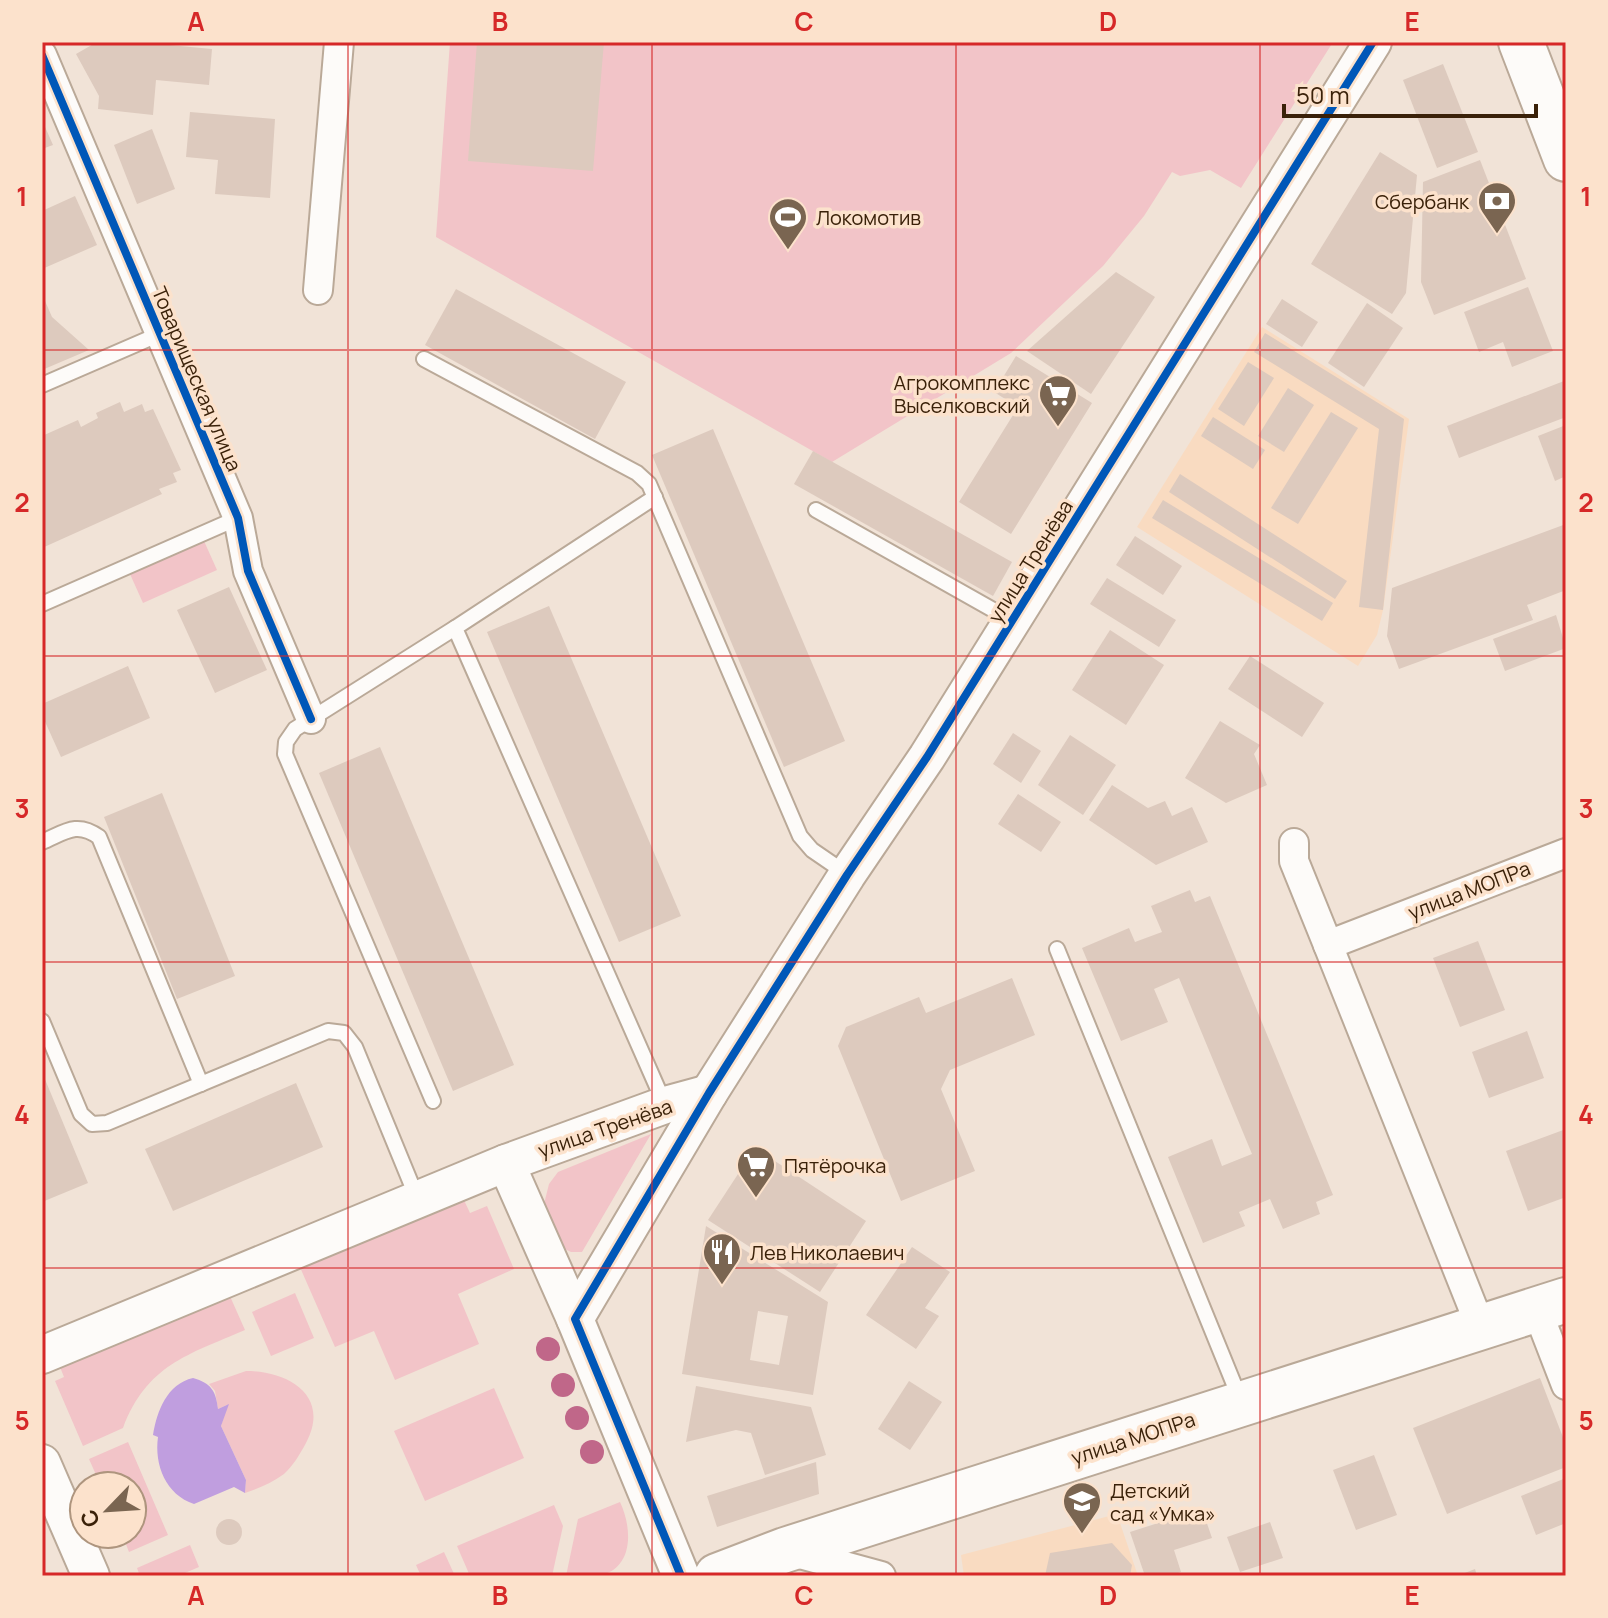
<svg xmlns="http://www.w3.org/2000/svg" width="1608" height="1618" font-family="Manrope,sans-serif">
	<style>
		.built { fill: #f9dbc1 }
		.green { fill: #f2c4c8 }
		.water { fill: #c09edf }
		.building { fill: #ddcabe; fill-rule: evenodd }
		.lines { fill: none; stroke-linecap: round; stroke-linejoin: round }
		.service-casing { stroke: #baa998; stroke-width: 18 }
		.minor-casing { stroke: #baa998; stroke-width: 32 }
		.tertiary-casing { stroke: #baa998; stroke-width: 40 }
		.primary-casing { stroke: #baa998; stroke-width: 48 }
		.service { stroke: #fdfbf9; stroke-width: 14 }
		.minor { stroke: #fdfbf9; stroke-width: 28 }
		.tertiary { stroke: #fdfbf9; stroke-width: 36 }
		.primary { stroke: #fdfbf9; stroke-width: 44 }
		.cycleway-casing { stroke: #fce2cc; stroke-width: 13 }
		.cycleway { stroke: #0057b8; stroke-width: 8 }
		.tree { fill: #c06789 }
		.grid { fill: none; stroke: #d62828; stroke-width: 2; stroke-opacity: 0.55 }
		.labels { text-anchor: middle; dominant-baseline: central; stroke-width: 7; stroke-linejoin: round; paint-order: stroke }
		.poi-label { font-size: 20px; fill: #3a2109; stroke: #fce2cc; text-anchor: start }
		.street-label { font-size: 20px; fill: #3a2109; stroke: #fce2cc }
		.neatline { fill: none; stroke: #d62828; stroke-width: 3 }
		.grid-label { font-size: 26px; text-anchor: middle; font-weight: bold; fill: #d62828 }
	</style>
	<rect width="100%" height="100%" fill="#f1e3d7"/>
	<g class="built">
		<polygon points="1262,327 1409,419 1383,610 1377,635 1358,666 1137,527"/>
		<polygon points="1117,1514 1138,1576 964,1576 961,1555"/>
	</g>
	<g class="green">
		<polygon points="450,42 1283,42 1287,44 1289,42 1333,42 1241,188 1210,170 1180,176 1172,172 1144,216 1103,266 1011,353 832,462 436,237"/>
		<polygon points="204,541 217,570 143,603 130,574"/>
		<polygon points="651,1134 582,1252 571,1252 561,1247 543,1208 549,1184 558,1172"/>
		<polygon points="463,1198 470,1213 487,1206 514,1269 458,1294 479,1344 395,1380 374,1331 335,1347 299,1265"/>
		<polygon points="295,1293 314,1338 271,1356 252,1312"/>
		<path d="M229 1294 245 1330C187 1355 147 1365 123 1428L83 1446 55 1381 64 1377 60 1367Z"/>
		<path d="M246 1371C289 1371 331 1396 306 1443 300 1454 293 1466 284 1474 272 1483 259 1488 245 1493L246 1480 221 1426 227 1405 218 1409 215 1391 209 1384Z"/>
		<polygon points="494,1388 524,1458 425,1501 394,1431"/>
		<polygon points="128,1442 168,1535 129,1552 122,1534 132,1534 132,1486 101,1486 89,1459"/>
		<path d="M620 1502C632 1527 635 1569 598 1576 588 1578 576 1576 566 1576L578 1519Z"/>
		<polygon points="554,1505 563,1526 552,1576 470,1576 457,1546"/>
		<polygon points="190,1545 199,1567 178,1576 140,1576 137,1568"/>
		<polygon points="444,1552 455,1576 421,1576 416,1565"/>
	</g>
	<path class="water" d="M193 1378C211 1383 216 1391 218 1409L229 1404 221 1426 246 1480 245 1493 234 1487 194 1504C166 1495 154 1465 158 1437L153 1435C157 1411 167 1384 193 1378Z"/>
	<g class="building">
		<polygon points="97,42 138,42 212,49 209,85 156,80 153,115 98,109 99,96 76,54"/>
		<polygon points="477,42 604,42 593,171 468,161"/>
		<polygon points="1443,64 1478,152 1437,168 1403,80"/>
		<polygon points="190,112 275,119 270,198 215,194 218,160 186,157"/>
		<polygon points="42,120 53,145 42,149"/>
		<polygon points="152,129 175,189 137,204 114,145"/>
		<polygon points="1380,152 1417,175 1406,293 1392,314 1311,264"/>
		<polygon points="1480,160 1526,279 1434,315 1421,282 1423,182"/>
		<polygon points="75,196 97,245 42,269 42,211"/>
		<polygon points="1116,272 1155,297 1091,394 1027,351"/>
		<polygon points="1528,287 1553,351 1512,367 1503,342 1479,352 1464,312"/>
		<polygon points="456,289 626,382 595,439 425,345"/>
		<polygon points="42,294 52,317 89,350 42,370"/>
		<polygon points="1282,299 1318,322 1302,347 1266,324"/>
		<polygon points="1367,303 1403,328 1364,387 1328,363"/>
		<polygon points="1265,333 1404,419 1383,610 1359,607 1379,429 1254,352"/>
		<polygon points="1016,356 1092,403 1011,534 959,502 1018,407 994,392"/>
		<polygon points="1248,362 1274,378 1244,426 1218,409"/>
		<polygon points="1564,381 1566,417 1459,458 1447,426"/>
		<polygon points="1288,388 1314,405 1284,452 1258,436"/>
		<polygon points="120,402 124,412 142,404 145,412 153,409 181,470 173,473 177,482 159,489 162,494 42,548 42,436 78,420 81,427 98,418 96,413"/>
		<polygon points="1331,412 1358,428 1298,524 1271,508"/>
		<polygon points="1213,417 1265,450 1253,469 1201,436"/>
		<polygon points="1566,425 1566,476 1555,481 1538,436"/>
		<polygon points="713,429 845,741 784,767 652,455"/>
		<polygon points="813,451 1012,562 993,596 794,484"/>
		<polygon points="1180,474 1347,581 1335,599 1169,492"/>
		<polygon points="1163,500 1333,603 1322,621 1152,518"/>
		<polygon points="1566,524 1566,590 1527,605 1533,620 1399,669 1387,636 1392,588"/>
		<polygon points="1135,536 1182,566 1163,595 1116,565"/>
		<polygon points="1107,578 1176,620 1159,647 1090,604"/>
		<polygon points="229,587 267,670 215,693 177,610"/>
		<polygon points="549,606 681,916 619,942 487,632"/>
		<polygon points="1556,615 1566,648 1505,671 1493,639"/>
		<polygon points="1110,630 1164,665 1126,725 1072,690"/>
		<polygon points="1250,656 1324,703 1302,737 1228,689"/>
		<polygon points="128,666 150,718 61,757 42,715 42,704"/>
		<polygon points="1220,721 1260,745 1254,754 1267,785 1226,803 1185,778"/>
		<polygon points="1013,733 1041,751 1021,783 993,764"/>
		<polygon points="1070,735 1116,765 1083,815 1038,785"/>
		<polygon points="380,747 514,1065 453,1091 319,773"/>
		<polygon points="1112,785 1148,808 1165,801 1172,816 1192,807 1208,842 1156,865 1089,820"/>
		<polygon points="162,793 235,976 177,999 104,817"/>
		<polygon points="1018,794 1061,822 1041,852 998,824"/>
		<polygon points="1190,890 1195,902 1210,896 1333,1195 1316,1202 1320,1214 1283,1229 1270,1199 1239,1212 1245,1226 1203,1243 1168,1157 1212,1139 1222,1166 1252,1154 1179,978 1154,989 1168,1022 1121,1041 1082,948 1129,928 1135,942 1162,932 1151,906"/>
		<polygon points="1478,941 1505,1010 1460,1027 1433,958"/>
		<polygon points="1012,978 1035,1035 950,1070 941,1089 975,1171 901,1201 838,1046 846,1027 919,997 926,1013"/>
		<polygon points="1527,1031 1544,1078 1489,1098 1472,1052"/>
		<polygon points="42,1072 88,1183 42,1202"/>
		<polygon points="296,1083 323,1147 173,1211 145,1149"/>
		<polygon points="1566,1129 1566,1197 1528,1211 1506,1151"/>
		<polygon points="755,1148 866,1221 820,1292 708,1220"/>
		<path d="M706 1226 828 1302 813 1395 682 1374ZM758 1311 788 1316 779 1365 750 1360Z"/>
		<polygon points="912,1247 950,1272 925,1308 939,1316 916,1349 866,1315"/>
		<polygon points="1540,1378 1566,1445 1566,1467 1447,1514 1413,1428"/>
		<polygon points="909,1381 942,1402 910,1450 878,1429"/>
		<polygon points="696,1386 811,1407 826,1455 765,1475 751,1433 736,1430 686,1442"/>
		<polygon points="1374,1455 1397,1515 1356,1530 1333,1470"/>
		<polygon points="816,1462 819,1494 717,1527 707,1496"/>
		<polygon points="1566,1478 1566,1523 1536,1535 1521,1496"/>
		<polygon points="1202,1509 1212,1538 1174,1550 1181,1572 1169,1576 1145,1576 1130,1532"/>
		<circle cx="229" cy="1532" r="13"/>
		<polygon points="1270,1522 1283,1558 1240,1572 1227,1537"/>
		<polygon points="1112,1543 1132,1565 1130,1576 1045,1576 1050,1553"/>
		<polygon points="1475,1569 1477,1576 1457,1576"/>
	</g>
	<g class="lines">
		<g class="service-casing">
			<g id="service">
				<polyline points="424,359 637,473 649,484 800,836 812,850 847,874"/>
				<polyline points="42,385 162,333"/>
				<polyline points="655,497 455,628 665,1105"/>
				<polyline points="816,510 1011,620"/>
				<polyline points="42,604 238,518"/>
				<path d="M42 842C65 832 77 821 99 837L201 1084"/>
				<polyline points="1057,949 1240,1399"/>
				<polyline points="42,1021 81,1114 92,1124 107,1123 328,1031 344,1033 355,1047 417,1198"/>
				<polyline points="433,1101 285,754 286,742 295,729 455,628"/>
			</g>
		</g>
		<g class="minor-casing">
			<g id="minor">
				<polyline points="42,55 238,518 248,571 311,719"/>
				<polyline points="318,290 339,42"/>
				<polyline points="1294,843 1294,861 1328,945"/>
				<polyline points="1537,1310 1566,1385"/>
				<polyline points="1481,1328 1328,945 1566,853"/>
				<polyline points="789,1551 881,1576"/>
			</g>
		</g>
		<g class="tertiary-casing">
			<g id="tertiary">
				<polyline points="506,1163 575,1319"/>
				<polyline points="42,1355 506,1163 665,1105 709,1093"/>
				<polyline points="42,1463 91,1576"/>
				<polyline points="681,1576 575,1319 709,1093 847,875 927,757 1373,42"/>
			</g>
		</g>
		<g class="primary-casing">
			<g id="primary">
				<polyline points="1521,42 1566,159"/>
				<polyline points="717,1576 785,1550 1566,1300"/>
			</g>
		</g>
		<use href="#service" class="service"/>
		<use href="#minor" class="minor"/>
		<use href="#tertiary" class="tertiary"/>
		<use href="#primary" class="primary"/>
		<g class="cycleway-casing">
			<g id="cycleway">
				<polyline points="42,55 238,518 248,571 311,719"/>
				<polyline points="681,1576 575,1319 709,1093 847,875 927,757 1373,42"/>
			</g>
		</g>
		<use href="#cycleway" class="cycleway"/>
	</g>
	<g class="tree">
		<circle cx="548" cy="1349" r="12"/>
		<circle cx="563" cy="1385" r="12"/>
		<circle cx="577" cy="1418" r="12"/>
		<circle cx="592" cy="1452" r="12"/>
	</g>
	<path class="grid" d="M348 42V1576M652 42V1576M956 42V1576M1260 42V1576M42 350H1566M42 656H1566M42 962H1566M42 1268H1566"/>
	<defs>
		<g id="bank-pin" transform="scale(2)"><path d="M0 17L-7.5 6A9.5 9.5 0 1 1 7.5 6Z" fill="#7a6551" stroke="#fce2cc"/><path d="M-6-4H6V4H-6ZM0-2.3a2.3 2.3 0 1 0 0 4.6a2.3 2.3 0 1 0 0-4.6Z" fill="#fff"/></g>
		<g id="stadium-pin" transform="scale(2)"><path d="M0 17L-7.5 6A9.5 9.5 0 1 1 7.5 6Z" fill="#7a6551" stroke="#fce2cc"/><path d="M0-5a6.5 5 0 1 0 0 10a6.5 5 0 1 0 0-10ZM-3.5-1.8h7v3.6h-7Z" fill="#fff"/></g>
		<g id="supermarket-pin" transform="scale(2)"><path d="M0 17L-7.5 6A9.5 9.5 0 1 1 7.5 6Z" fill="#7a6551" stroke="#fce2cc"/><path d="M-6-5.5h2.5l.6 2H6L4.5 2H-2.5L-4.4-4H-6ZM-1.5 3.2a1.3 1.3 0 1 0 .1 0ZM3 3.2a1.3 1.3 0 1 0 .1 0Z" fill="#fff"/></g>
		<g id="restaurant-pin" transform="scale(2)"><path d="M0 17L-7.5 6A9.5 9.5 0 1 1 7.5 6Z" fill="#7a6551" stroke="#fce2cc"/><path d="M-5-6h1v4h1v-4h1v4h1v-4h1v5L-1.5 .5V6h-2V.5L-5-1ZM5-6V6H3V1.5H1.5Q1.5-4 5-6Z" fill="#fff"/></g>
		<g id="school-pin" transform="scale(2)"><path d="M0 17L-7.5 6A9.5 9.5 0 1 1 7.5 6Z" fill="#7a6551" stroke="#fce2cc"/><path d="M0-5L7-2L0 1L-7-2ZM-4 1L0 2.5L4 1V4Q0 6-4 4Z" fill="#fff"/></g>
	</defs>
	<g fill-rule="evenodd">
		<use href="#bank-pin" x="1497" y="201"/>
		<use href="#stadium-pin" x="788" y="217"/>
		<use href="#supermarket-pin" x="1058" y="394"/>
		<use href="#supermarket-pin" x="756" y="1165"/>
		<use href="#restaurant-pin" x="722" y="1252"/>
		<use href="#school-pin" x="1082" y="1501"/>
	</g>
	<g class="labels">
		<g class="poi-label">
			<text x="1469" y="201" text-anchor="end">Сбербанк</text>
			<text x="816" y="217">Локомотив</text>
			<text x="1030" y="382" text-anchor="end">Агрокомплекс<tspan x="1030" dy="23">Выселковский</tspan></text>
			<text x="784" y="1165">Пятёрочка</text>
			<text x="750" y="1252">Лев Николаевич</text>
			<text x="1110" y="1490">Детский<tspan x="1110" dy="23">сад «Умка»</tspan></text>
		</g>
		<g class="street-label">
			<text transform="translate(197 379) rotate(67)">Товарищеская улица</text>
			<text transform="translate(1030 561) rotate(-58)">улица Тренёва</text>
			<text transform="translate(1469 890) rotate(-21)">улица МОПРа</text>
			<text transform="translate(605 1128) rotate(-19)">улица Тренёва</text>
			<text transform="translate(1133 1438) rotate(-18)">улица МОПРа</text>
		</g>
	</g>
	<rect width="1608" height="1618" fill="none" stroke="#fce2cc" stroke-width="88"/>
	<g transform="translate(108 1510) rotate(245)"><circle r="38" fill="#fce2cc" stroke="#ae957e" stroke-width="2"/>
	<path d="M0-6L14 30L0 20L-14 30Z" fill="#7a6551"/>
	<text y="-12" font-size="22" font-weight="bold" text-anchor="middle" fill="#3a2109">С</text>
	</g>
	<path d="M1284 104v12h252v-12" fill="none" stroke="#3a2109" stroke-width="4"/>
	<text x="1296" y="104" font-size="24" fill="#3a2109" stroke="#fce2cc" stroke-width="6" paint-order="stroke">50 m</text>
	<rect x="44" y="44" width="1520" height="1530" class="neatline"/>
	<g class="grid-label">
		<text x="196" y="31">A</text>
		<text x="500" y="31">B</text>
		<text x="804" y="31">C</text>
		<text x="1108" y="31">D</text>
		<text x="1412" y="31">E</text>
		<text x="22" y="206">1</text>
		<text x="1586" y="206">1</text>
		<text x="22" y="512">2</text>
		<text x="1586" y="512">2</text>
		<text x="22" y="818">3</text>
		<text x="1586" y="818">3</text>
		<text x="22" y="1124">4</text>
		<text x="1586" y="1124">4</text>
		<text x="22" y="1430">5</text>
		<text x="1586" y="1430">5</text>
		<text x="196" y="1605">A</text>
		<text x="500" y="1605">B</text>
		<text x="804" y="1605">C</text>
		<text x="1108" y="1605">D</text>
		<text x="1412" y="1605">E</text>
	</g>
</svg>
